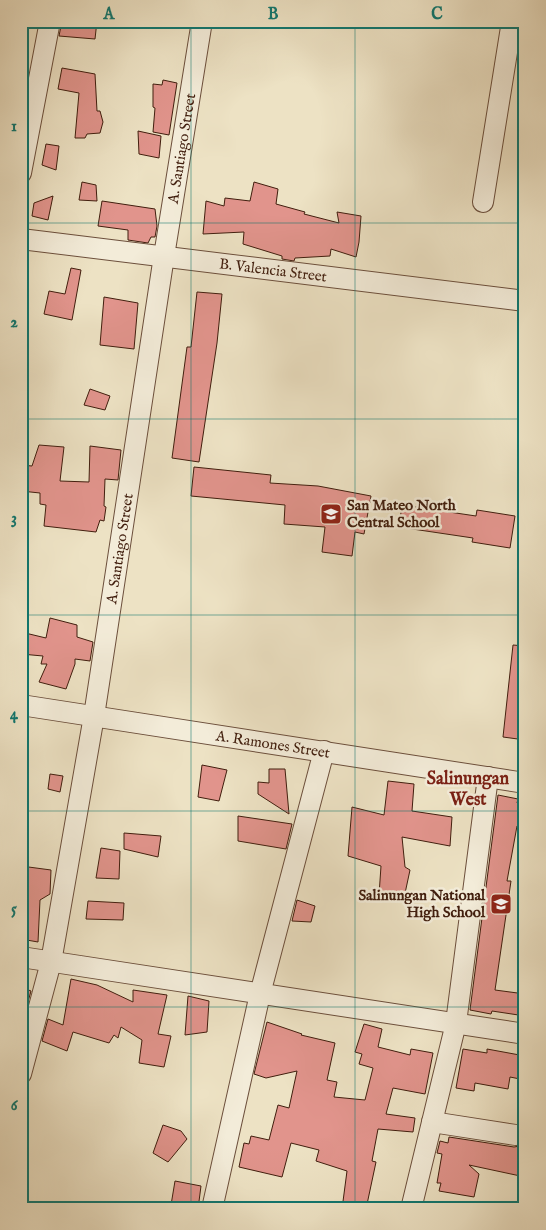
<svg xmlns="http://www.w3.org/2000/svg" width="546" height="1230" font-family="'IM FELL English',serif">
	<style>
		.building { fill: #e1948c; stroke: #411e0e }
		.lines { fill: none; stroke-linecap: round; stroke-linejoin: round }
		.minor-casing { stroke: #6c4f3c; stroke-width: 22 }
		.minor { stroke: #f3ecd9; stroke-width: 20 }
		.grid { fill: none; stroke: #0f766e; stroke-width: 1; stroke-opacity: 0.55 }
		.labels { text-anchor: middle; dominant-baseline: central; stroke-width: 5; stroke-linejoin: round; paint-order: stroke }
		.street-label { font-size: 15px; fill: #411e0e; stroke: #f3ecd9 }
		.poi-label { font-size: 15px; font-weight: bold; fill: #411e0e; stroke: #f3ecd9; text-anchor: start }
		.quarter-label { font-size: 18px; font-weight: bold; fill: #7a1f14; stroke: #f3ecd9 }
		.neatline { fill: none; stroke: #0f766e; stroke-width: 2 }
		.grid-label { font-size: 16px; text-anchor: middle; font-weight: bold; fill: #0f766e }
	</style>
	<rect width="100%" height="100%" fill="#ede2c4"/>
	<filter id="stains"><feTurbulence type="fractalNoise" baseFrequency=".004" numOctaves="4"/><feColorMatrix values="0 0 0 0 .2 0 0 0 0 .09 0 0 0 0 .02 0 0 0 .5 -.17"/></filter>
	<radialGradient id="worn" r=".72"><stop offset=".6" stop-color="#630" stop-opacity="0"/><stop offset="1" stop-color="#630" stop-opacity=".3"/></radialGradient>
	<g class="building">
		<polygon points="62,21 97,21 95,39 59,36"/>
		<polygon points="62,68 95,74 97,111 100,111 103,122 100,133 87,134 85,138 75,138 79,93 58,89"/>
		<polygon points="163,80 177,83 169,135 153,132 155,108 153,107 153,84 162,85"/>
		<polygon points="138,131 161,136 159,158 139,154"/>
		<polygon points="46,144 59,146 56,170 42,165"/>
		<polygon points="82,182 96,185 97,201 79,200"/>
		<polygon points="254,182 278,189 276,204 305,212 304,214 339,223 337,212 361,216 359,242 356,257 331,249 330,256 295,258 294,261 282,259 282,256 243,244 244,232 203,234 206,201 224,206 225,198 250,201"/>
		<polygon points="53,196 48,220 32,216 34,203"/>
		<polygon points="102,201 155,209 157,226 155,237 151,237 148,243 128,240 128,230 98,226"/>
		<polygon points="71,268 81,270 72,320 44,314 49,291 65,294"/>
		<polygon points="197,292 222,294 217,343 199,462 172,458 187,347 191,347"/>
		<polygon points="104,297 138,303 134,349 100,345"/>
		<polygon points="90,389 110,396 105,410 84,405"/>
		<polygon points="39,445 64,447 60,481 89,482 90,446 121,450 118,480 105,479 104,506 106,507 104,521 100,520 96,532 44,526 46,505 40,504 40,493 21,491 21,465 32,466"/>
		<polygon points="194,467 271,475 270,483 318,486 371,496 364,534 355,532 352,556 322,552 325,527 284,524 285,505 191,496"/>
		<polygon points="402,505 476,516 477,510 515,516 510,548 472,542 473,538 399,527"/>
		<polygon points="50,618 77,625 77,637 93,642 90,661 75,659 75,664 66,689 39,682 47,664 41,664 43,656 21,654 21,632 46,638"/>
		<polygon points="513,645 525,646 525,740 503,737"/>
		<polygon points="202,765 227,770 219,801 198,797"/>
		<polygon points="269,769 285,769 289,814 258,794 258,782 269,783"/>
		<polygon points="50,774 63,776 60,792 48,789"/>
		<polygon points="388,781 414,784 412,811 452,817 450,846 402,837 405,867 410,870 404,898 379,895 381,866 348,856 352,807 384,815"/>
		<polygon points="498,795 518,799 517,803 525,804 525,828 517,826 507,881 511,881 495,990 525,994 525,1016 492,1011 491,1014 470,1010"/>
		<polygon points="238,816 292,824 286,849 238,841"/>
		<polygon points="124,833 161,836 158,857 124,849"/>
		<polygon points="101,848 120,851 119,879 96,878"/>
		<polygon points="21,866 51,870 50,894 40,900 38,942 21,939"/>
		<polygon points="297,900 315,906 311,922 292,921"/>
		<polygon points="88,901 124,903 123,920 86,919"/>
		<polygon points="71,979 97,985 133,1002 133,990 167,995 158,1034 171,1036 164,1067 139,1063 142,1040 121,1027 118,1038 114,1035 109,1043 73,1032 67,1051 42,1041 48,1019 63,1025"/>
		<polygon points="21,987 31,991 21,1027"/>
		<polygon points="188,996 209,1001 207,1032 185,1035"/>
		<polygon points="267,1022 302,1034 301,1035 335,1043 327,1080 337,1082 334,1097 365,1100 373,1068 359,1064 362,1054 355,1052 364,1024 382,1029 378,1047 410,1055 411,1049 433,1053 425,1094 393,1088 386,1114 415,1118 413,1132 378,1129 372,1161 376,1162 366,1209 342,1209 347,1171 316,1161 319,1150 291,1143 282,1177 239,1167 244,1143 249,1144 251,1136 269,1140 278,1105 289,1108 297,1071 266,1078 254,1074"/>
		<polygon points="463,1049 487,1053 487,1049 525,1056 525,1080 510,1077 508,1089 475,1083 474,1091 456,1088"/>
		<polygon points="163,1125 181,1131 187,1139 168,1162 153,1153"/>
		<polygon points="449,1137 514,1147 520,1146 525,1143 525,1177 469,1165 479,1174 474,1197 439,1191 441,1183 437,1183 442,1154 437,1153 440,1141 448,1143"/>
		<polygon points="175,1181 201,1186 198,1209 171,1205"/>
	</g>
	<g class="lines">
		<g class="minor-casing">
			<g id="minor">
				<polyline points="21,173 50,21"/>
				<polyline points="483,202 512,21"/>
				<path id="s1" d="M21 239 525 301"/>
				<path id="s2" d="M21 705 525 783"/>
				<polyline points="21,957 525,1034"/>
				<path id="s3" d="M21 1074 51 962 94 716 164 256 202 21"/>
				<polyline points="432,1122 516,1135"/>
				<polyline points="212,1209 260,994 324,751"/>
				<polyline points="411,1209 456,1023 488,777"/>
			</g>
		</g>
		<use href="#minor" class="minor"/>
	</g>
	<path class="grid" d="M191 21V1209M355 21V1209M21 223H525M21 419H525M21 615H525M21 811H525M21 1007H525"/>
	<defs>
		<g id="school-square" transform="scale(1.125)"><rect x="-9" y="-9" width="18" height="18" rx="4" fill="#8f2418" stroke="#f3ecd9"/><path d="M0-5L7-2L0 1L-7-2ZM-4 1L0 2.5L4 1V4Q0 6-4 4Z" fill="#fff"/></g>
	</defs>
	<g fill-rule="evenodd">
		<use href="#school-square" x="331" y="514"/>
		<use href="#school-square" x="501" y="904"/>
	</g>
	<g class="labels">
		<g class="street-label">
			<text stroke="none"><textPath href="#s3" startOffset="940">A. Santiago Street</textPath></text>
			<text stroke="none"><textPath href="#s1" startOffset="254">B. Valencia Street</textPath></text>
			<text stroke="none"><textPath href="#s3" startOffset="535">A. Santiago Street</textPath></text>
			<text stroke="none"><textPath href="#s2" startOffset="255">A. Ramones Street</textPath></text>
		</g>
		<g class="poi-label">
			<text x="347" y="505">San Mateo North<tspan x="347" dy="17">Central School</tspan></text>
			<text x="485" y="895" text-anchor="end">Salinungan National<tspan x="485" dy="17">High School</tspan></text>
		</g>
		<g class="quarter-label">
			<text x="468" y="779">Salinungan<tspan x="468" dy="21">West</tspan></text>
		</g>
	</g>
	<rect width="546" height="1230" fill="none" stroke="#ede2c4" stroke-width="55"/>
	<rect x="28" y="28" width="490" height="1174" class="neatline"/>
	<g class="grid-label">
		<text x="109" y="19">A</text>
		<text x="273" y="19">B</text>
		<text x="437" y="19">C</text>
		<text x="14" y="131">1</text>
		<text x="14" y="327">2</text>
		<text x="14" y="523">3</text>
		<text x="14" y="719">4</text>
		<text x="14" y="914">5</text>
		<text x="14" y="1110">6</text>
	</g>
	<rect width="100%" height="100%" filter="url(#stains)"/>
	<rect width="100%" height="100%" fill="url(#worn)"/>
</svg>
